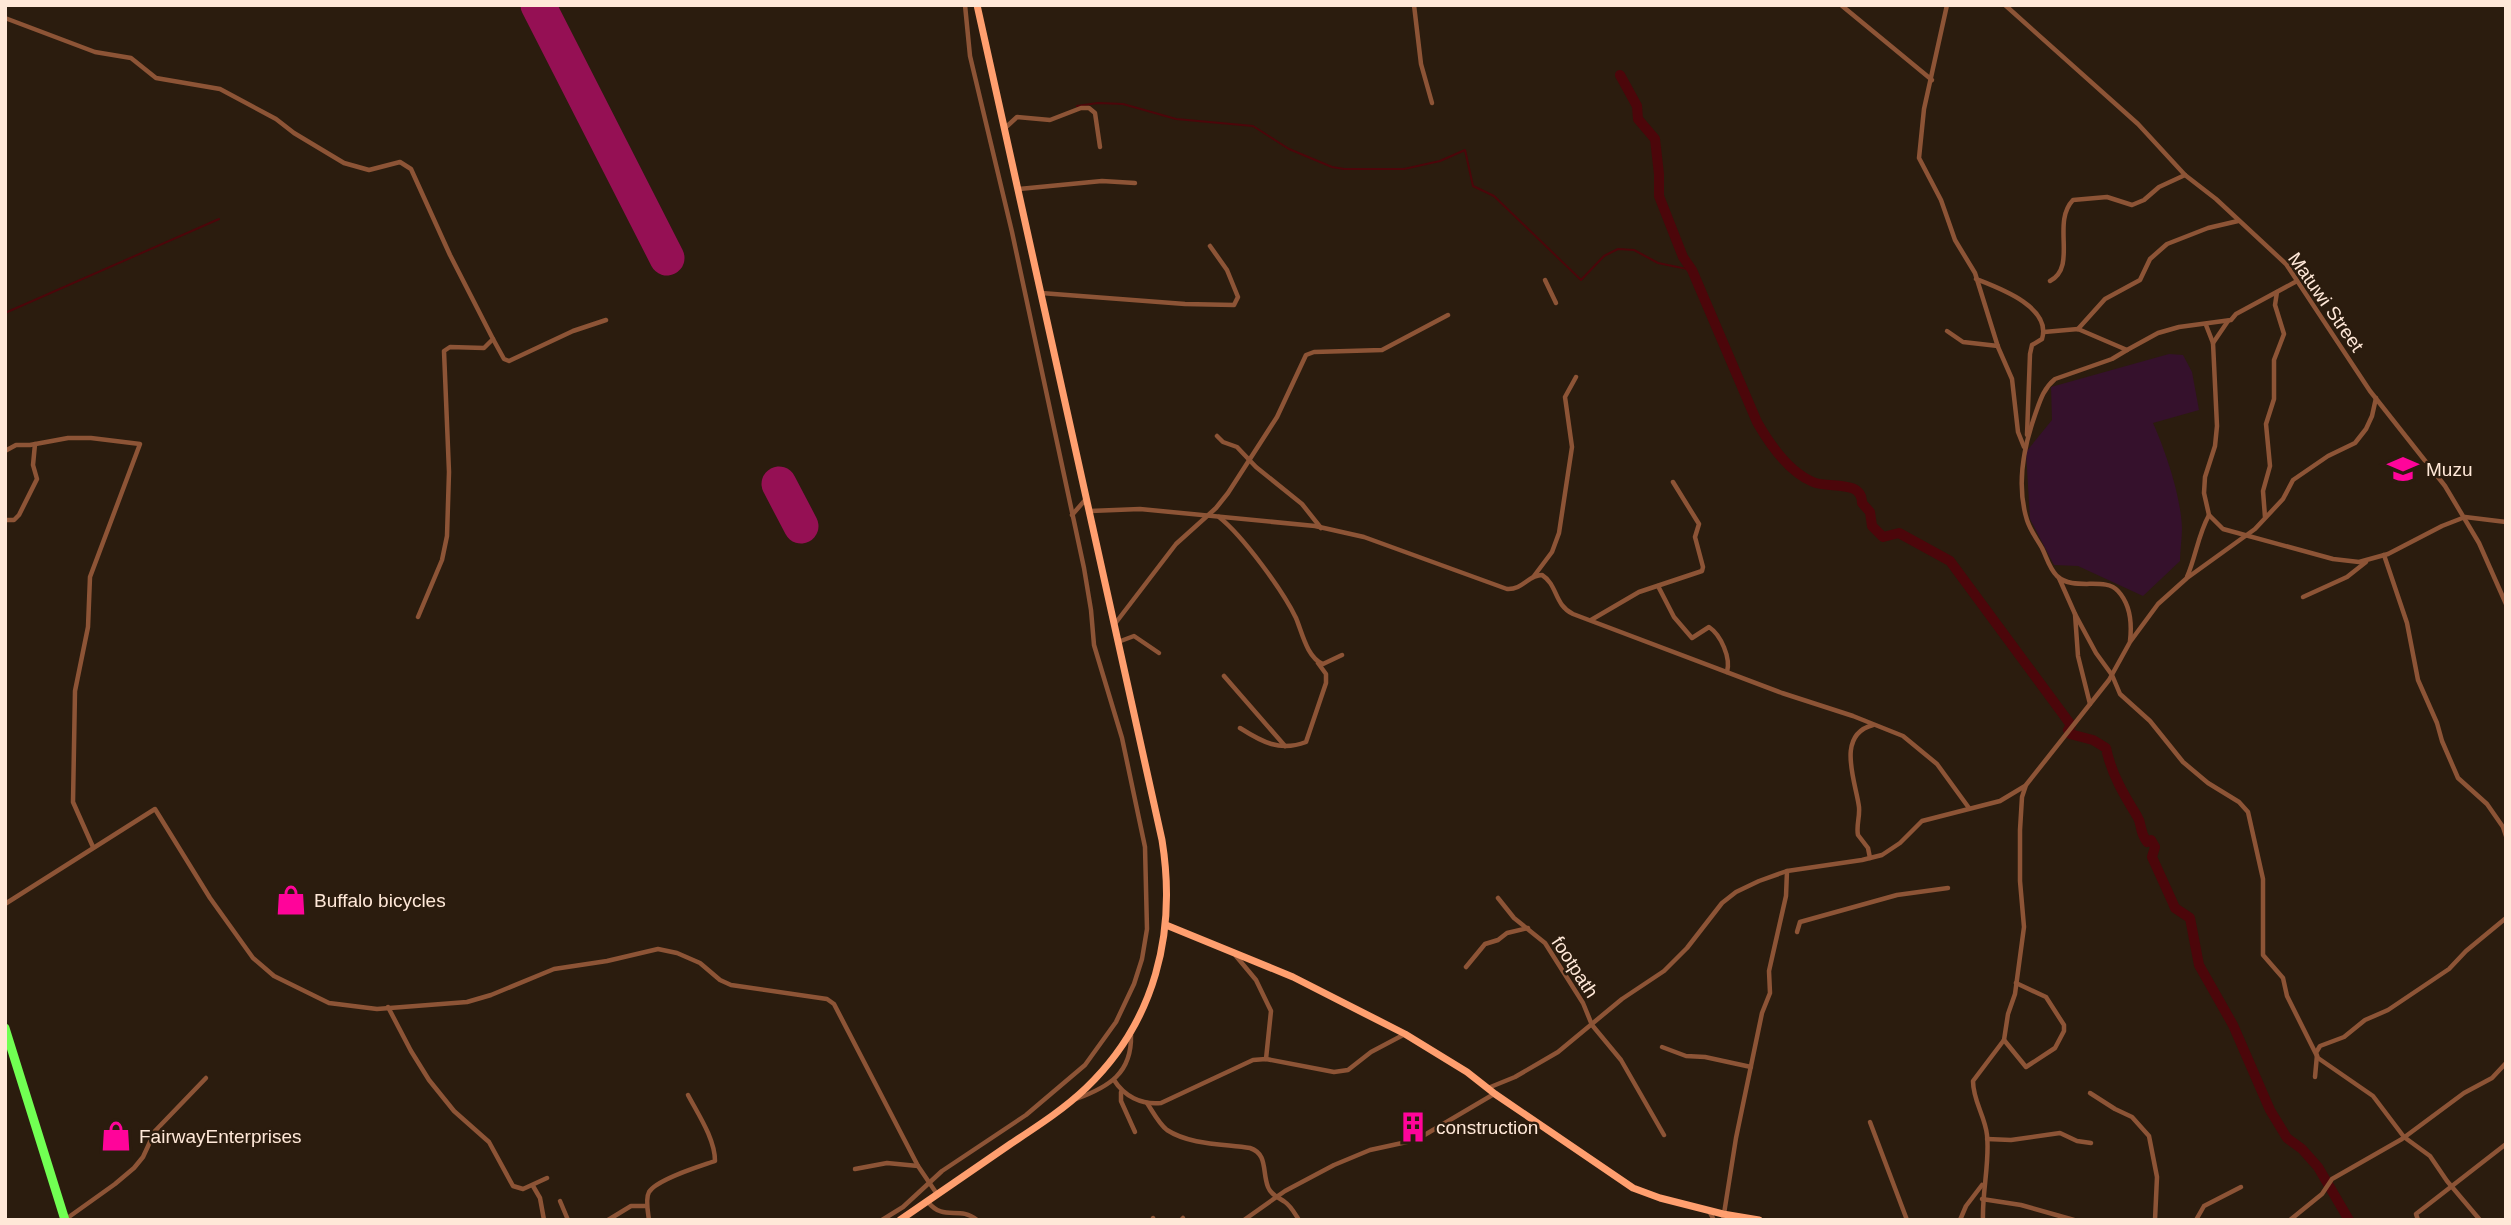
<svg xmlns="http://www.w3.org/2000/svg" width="2511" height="1225" font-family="Helvetica,sans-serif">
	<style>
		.green { fill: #35112c }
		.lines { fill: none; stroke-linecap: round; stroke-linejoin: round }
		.stream { stroke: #4c060a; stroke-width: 2 }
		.river { stroke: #4c060a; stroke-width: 10 }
		.runway { stroke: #951054; stroke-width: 35 }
		.street { stroke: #8d5436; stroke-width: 4.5 }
		.secondary { stroke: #ff9f6f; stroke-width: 7 }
		.highway { stroke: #71ff53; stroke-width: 9 }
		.labels { text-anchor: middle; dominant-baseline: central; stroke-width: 5; stroke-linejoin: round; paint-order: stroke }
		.street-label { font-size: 19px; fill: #ffe8d8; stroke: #2b1c0e }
		.poi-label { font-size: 19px; fill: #ffe8d8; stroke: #2b1c0e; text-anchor: start }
	</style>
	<rect width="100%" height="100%" fill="#2b1c0e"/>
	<path class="green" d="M2169 354 2183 355 2192 372 2199 410 2153 423C2166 452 2181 497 2182 528 2182 539 2180 550 2180 561L2143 596 2078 566 2054 565 2030 519 2026 452 2052 420 2051 387Z"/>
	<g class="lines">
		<g class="stream">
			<polyline points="1077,106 1098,103 1123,104 1176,119 1253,126 1289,149 1332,167 1344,169 1404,169 1440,161 1465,150 1473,186 1494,196 1581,280 1604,256 1618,249 1634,250 1658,263 1692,270"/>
			<polyline points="5,313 219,219"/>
		</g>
		<g class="river">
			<path d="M1620 75 1637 106 1638 119 1655 139 1659 174V196L1683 257 1692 270 1757 422C1769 443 1789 472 1813 482 1829 489 1862 479 1862 503L1870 512 1872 526 1883 537 1899 533 1950 561 2071 725 2068 730"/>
			<path d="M2070 734 2093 740 2106 748C2111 773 2124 795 2137 816 2143 825 2138 829 2147 842L2151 840 2155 847 2152 857 2172 901 2175 908 2190 918 2199 965 2233 1025 2270 1110 2287 1138 2302 1149 2318 1167 2349 1220"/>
		</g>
		<g class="runway">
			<polyline points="538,5 667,258"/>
			<polyline points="779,484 801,526"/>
		</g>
		<g class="street">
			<polyline points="1414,5 1421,64 1432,103"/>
			<polyline points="1841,5 1932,80"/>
			<polyline points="1947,5 1924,109 1919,158 1941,200 1955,240 1975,273 1998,347 2012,379 2018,432 2024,447"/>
			<polyline points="2005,5 2138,124 2185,175 2216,199 2286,264 2370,391 2445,486 2479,543 2506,604"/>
			<polyline points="5,18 95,52 131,58 156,78 220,89 276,119 294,133 344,163 369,170 400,162 411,169 450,255 493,339 484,348 450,347 444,351 449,472 447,536 442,560 418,617"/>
			<polyline points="1004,129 1017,117 1050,120 1081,108 1089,108 1095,113 1100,147"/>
			<polyline points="1019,189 1102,181 1135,183"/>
			<path d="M1976 279C1999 288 2052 307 2042 339L2032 345 2030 354 2027 435"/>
			<polyline points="1545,280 1556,303"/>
			<path d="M2050 281C2078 266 2051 223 2073 200L2107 197 2132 205 2144 200 2159 187 2185 175"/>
			<polyline points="1041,293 1185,304 1234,305 1238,297 1227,270 1210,246"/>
			<polyline points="2206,325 2213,343 2217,426 2215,446 2205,477 2204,493 2209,515 2223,529 2333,559 2359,562 2388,554 2442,526 2465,517 2506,522"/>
			<polyline points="2078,329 2105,299 2140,280 2150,259 2167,244 2208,228 2238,221"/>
			<polyline points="1947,331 1963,342 1998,346"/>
			<polyline points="2044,332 2078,329 2127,350 2158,333 2179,327 2231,320 2236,314 2297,281"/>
			<polyline points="493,339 504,359 509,361 573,331 606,320"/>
			<polyline points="2213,343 2228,321"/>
			<path d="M2127 350 2112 359 2055 379C2043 389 2040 401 2035 415 2023 449 2016 485 2027 520 2030 530 2037 539 2042 548 2047 558 2049 568 2057 576 2074 592 2105 576 2118 591 2130 604 2132 624 2130 641"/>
			<polyline points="1217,436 1223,442 1237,447 1256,467 1302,504 1321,528"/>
			<polyline points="5,451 16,445 30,445 68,438 91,438 140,444 90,577 88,627 75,691 73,802 93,847"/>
			<path d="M1090 511 1140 509 1315 526 1364 537 1507 589C1523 590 1528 575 1542 575 1558 585 1554 605 1573 614L1782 693 1853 716 1903 736 1937 764 1969 808"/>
			<polyline points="1072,515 1086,499"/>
			<path d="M1219 517C1243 536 1283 591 1296 618 1302 632 1307 658 1323 664L1342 655"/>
			<polyline points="2265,517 2263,491 2270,466 2266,424 2274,399 2274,360 2284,334 2275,305 2277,292"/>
			<polyline points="5,520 14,520 19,515 37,479 33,465 35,444"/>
			<polyline points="2384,555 2407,623 2418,680 2437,723 2442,741 2458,778 2487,804 2503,827 2506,836"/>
			<polyline points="1534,576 1552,552 1559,533 1572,447 1565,397 1576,377"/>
			<path d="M2187 577C2196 556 2198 535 2209 515"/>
			<polyline points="2059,578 2075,614 2078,656 2090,704"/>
			<path d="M1658 586 1674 617 1692 638 1709 627C1721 635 1731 658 1727 672"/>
			<polyline points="2303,597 2347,577 2366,562"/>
			<polyline points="2075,614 2096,653 2112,675 2120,694 2150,721 2183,762 2208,783 2239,802 2248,812 2263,879 2263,955 2283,978 2287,996 2318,1058 2373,1096 2404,1137 2430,1156 2447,1181 2480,1220"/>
			<polyline points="1591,620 1639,592 1702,571 1703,567 1695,537 1699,524 1673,482"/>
			<polyline points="1114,625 1176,544 1216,508 1228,493 1277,417 1306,355 1314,352 1382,350 1448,315"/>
			<polyline points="1118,642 1134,636 1159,653"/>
			<polyline points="1224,676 1285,746"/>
			<path d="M1240 728C1262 742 1280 752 1306 742L1326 683V674L1318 663"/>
			<path d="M1870 858 1868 848 1858 835C1856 826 1860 817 1859 807 1856 782 1835 735 1873 725"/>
			<polyline points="1498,898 1514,918 1545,943 1583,1003 1592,1025 1621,1060 1664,1135"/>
			<polyline points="5,904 155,809 210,898 253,958 274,976 329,1003 377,1009 467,1002 491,995 554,969 607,961 658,949 677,953 700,963 720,980 731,985 827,999 834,1004 918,1166 937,1194"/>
			<polyline points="1797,932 1800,922 1897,895 1948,888"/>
			<polyline points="1236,956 1256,980 1271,1011 1266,1059"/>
			<polyline points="1466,967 1485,944 1498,940 1507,933 1528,928"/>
			<polyline points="388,1007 411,1051 429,1080 454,1111 489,1142 513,1186 523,1189 547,1178"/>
			<polyline points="2004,1040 2026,1067 2055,1048 2064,1031 2064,1025 2046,997 2016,983"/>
			<polyline points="1662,1047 1686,1056 1705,1057 1751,1067"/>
			<polyline points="2317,1051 2320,1046 2344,1037 2365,1020 2388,1010 2449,969 2466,951 2506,918"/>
			<polyline points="2315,1077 2317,1055"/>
			<path d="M1114 1080C1124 1096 1141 1105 1161 1103L1253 1060 1266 1059 1334 1072 1348 1070 1371 1052 1405 1034"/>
			<polyline points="1488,1088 1515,1077 1558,1052 1622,999 1664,971 1687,948 1722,903 1736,892 1759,881 1787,871 1862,860 1882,855 1900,843 1922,821 2000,801 2025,786"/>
			<polyline points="1121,1092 1121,1101 1135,1132"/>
			<polyline points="2090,1093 2115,1109 2132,1117 2149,1136 2157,1177 2155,1220"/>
			<path d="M1076 1099C1109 1087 1132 1073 1131 1035"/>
			<path d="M1147 1103C1153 1112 1159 1124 1167 1130 1190 1145 1224 1144 1250 1148 1268 1154 1262 1172 1268 1187 1271 1195 1278 1197 1285 1202 1291 1206 1295 1214 1299 1220"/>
			<polyline points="1870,1122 1907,1220"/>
			<polyline points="1987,1139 2011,1140 2060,1133 2077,1141 2091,1143"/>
			<polyline points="855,1169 887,1163 918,1166"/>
			<polyline points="533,1186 540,1198 544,1220"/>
			<polyline points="1982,1199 2021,1205 2074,1220"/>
			<polyline points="560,1201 568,1220"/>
			<path d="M928 1202C944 1222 959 1205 977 1220"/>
			<polyline points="1709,1211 1714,1220"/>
			<polyline points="1153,1218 1154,1220"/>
			<polyline points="66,1219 115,1184 134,1168 143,1157 155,1131 206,1078"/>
			<polyline points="608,1220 631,1206 647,1206"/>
			<path d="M649 1220C648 1212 645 1199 649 1192 657 1179 701 1166 715 1161 715 1139 698 1114 688 1095"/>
			<polyline points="882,1220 903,1207 942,1171 1026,1115 1085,1065 1116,1022 1134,984 1142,959 1147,929 1145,847 1122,738 1094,645 1091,610 1084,568 1012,232 970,56 965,5"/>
			<polyline points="1181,1220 1183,1218"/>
			<polyline points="1244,1220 1285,1191 1334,1165 1370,1150 1416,1140 1494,1094"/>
			<polyline points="1723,1220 1736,1138 1762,1013 1770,993 1769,971 1786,896 1787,871"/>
			<polyline points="1960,1220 1966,1206 1982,1185"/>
			<path d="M1983 1220C1982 1192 1990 1161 1987 1135 1985 1116 1973 1101 1973 1081L2004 1040 2008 1014 2015 994 2024 927 2020 881V830L2022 797 2026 785 2109 680 2130 642 2158 604 2187 578 2255 529 2283 499 2293 480 2328 456 2355 443 2366 429 2372 416 2376 398"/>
			<polyline points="2196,1220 2204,1206 2241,1187"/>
			<polyline points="2290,1220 2322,1194 2332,1179 2402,1139 2464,1093 2492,1078 2506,1063"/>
			<polyline points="2418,1220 2416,1214 2506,1144"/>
		</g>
		<g class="secondary">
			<polyline points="1166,925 1293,977 1405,1034 1467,1072 1495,1094 1633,1188 1660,1198 1723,1214 1759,1220"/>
			<path d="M900 1220C936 1195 973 1170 1009 1145 1036 1127 1063 1110 1086 1088 1155 1022 1177 933 1162 840L977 5"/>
		</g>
		<polyline class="highway" points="5,1028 65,1220"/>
	</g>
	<defs>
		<g id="school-bare" transform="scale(2.415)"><path d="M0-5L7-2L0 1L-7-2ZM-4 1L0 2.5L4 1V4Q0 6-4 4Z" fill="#ff049a" stroke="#2b1c0e" stroke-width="2.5" paint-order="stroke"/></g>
		<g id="shop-bare" transform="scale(2.415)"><path d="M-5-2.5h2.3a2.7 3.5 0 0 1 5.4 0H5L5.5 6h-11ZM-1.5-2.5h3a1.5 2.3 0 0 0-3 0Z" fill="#ff049a" stroke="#2b1c0e" stroke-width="2.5" paint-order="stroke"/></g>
		<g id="building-bare" transform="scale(2.415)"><path d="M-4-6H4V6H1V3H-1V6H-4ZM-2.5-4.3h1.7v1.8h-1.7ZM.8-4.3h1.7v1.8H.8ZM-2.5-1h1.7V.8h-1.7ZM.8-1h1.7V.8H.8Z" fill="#ff049a" stroke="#2b1c0e" stroke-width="2.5" paint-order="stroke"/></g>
	</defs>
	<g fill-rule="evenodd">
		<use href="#school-bare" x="2403" y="469"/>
		<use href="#shop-bare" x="291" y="900"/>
		<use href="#building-bare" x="1413" y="1127"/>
		<use href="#shop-bare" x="116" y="1136"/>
	</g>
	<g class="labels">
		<g class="street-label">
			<text transform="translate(2326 302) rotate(55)">Matuwi Street</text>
			<text transform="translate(1575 967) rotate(57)">footpath</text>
		</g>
		<g class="poi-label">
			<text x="2426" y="469">Muzu</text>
			<text x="314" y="900">Buffalo bicycles</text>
			<text x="1436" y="1127">construction</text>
			<text x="139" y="1136">FairwayEnterprises</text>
		</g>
	</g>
	<rect width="2511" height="1225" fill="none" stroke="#ffe8d8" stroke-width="14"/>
</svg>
